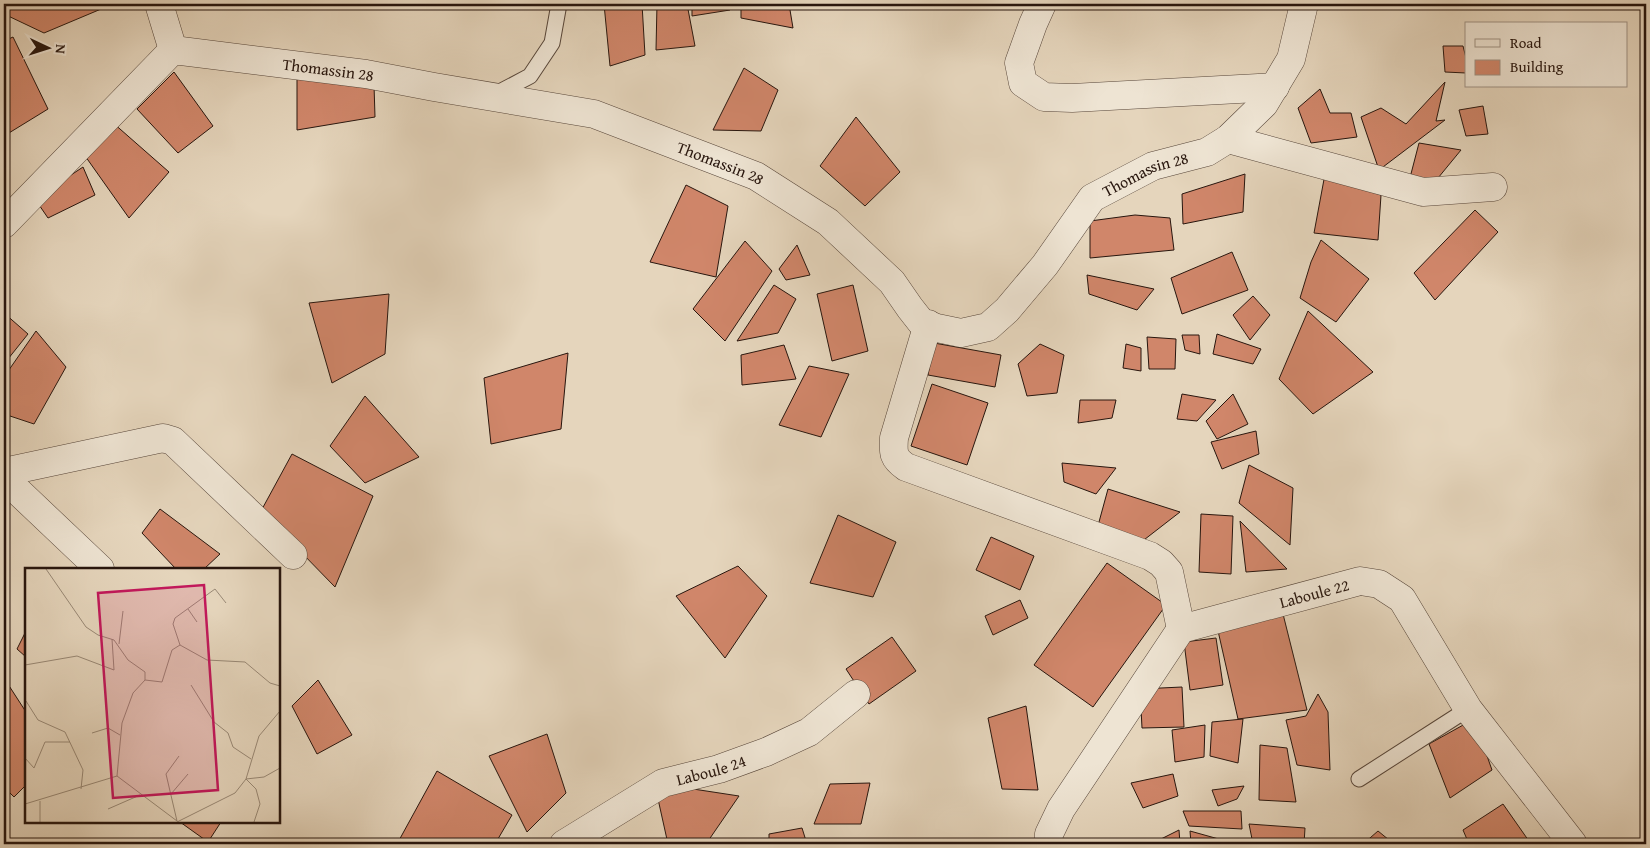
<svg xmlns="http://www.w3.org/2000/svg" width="1650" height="848" font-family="'Gentium Book Plus',serif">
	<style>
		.building { fill: #d0866a; stroke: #28160e }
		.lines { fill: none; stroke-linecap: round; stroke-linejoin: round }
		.service-casing { stroke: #57463a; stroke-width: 17 }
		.minor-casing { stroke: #57463a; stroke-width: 29 }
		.service { stroke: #eee4d3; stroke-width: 15 }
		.minor { stroke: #eee4d3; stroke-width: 28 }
		.labels { text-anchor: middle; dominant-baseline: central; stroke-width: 4; stroke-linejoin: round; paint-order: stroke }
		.street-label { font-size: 16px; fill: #28160e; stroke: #eee4d3 }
		.inset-road { fill: none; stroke: #998976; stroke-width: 1 }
		.view { fill: #c2185b; fill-opacity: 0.15; stroke: #c2185b; stroke-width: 2.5 }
		.inset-edge { fill: none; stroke: #28160e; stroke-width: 2.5 }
	</style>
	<rect width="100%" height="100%" fill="#e5d5bc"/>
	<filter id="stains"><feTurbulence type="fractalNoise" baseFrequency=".004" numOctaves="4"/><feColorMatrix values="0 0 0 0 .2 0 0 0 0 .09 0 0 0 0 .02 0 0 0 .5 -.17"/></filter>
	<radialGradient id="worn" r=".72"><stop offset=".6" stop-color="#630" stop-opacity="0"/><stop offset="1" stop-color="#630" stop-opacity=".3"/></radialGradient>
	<g class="building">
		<polygon points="11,4 113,4 44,33 4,14 4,11"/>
		<polygon points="604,4 642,4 645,55 610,66"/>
		<polygon points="657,4 687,4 695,46 656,50"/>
		<polygon points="692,4 729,4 730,10 692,16"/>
		<polygon points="741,4 789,4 793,28 741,18"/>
		<polygon points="13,37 48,109 4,136 4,41"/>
		<polygon points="1443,46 1463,46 1466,58 1466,73 1445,72"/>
		<polygon points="744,68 778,90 761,131 713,130"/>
		<polygon points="174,72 213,126 178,153 137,109"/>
		<polygon points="297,78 374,85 375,117 297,130"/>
		<polygon points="1445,82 1436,121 1445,120 1379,170 1361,117 1381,108 1406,124"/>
		<polygon points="1320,89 1330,113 1351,113 1357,137 1311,143 1298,108"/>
		<polygon points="1483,106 1488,134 1466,136 1459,110"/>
		<polygon points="856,117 900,172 865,206 820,166"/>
		<polygon points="112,122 169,172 129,218 83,153"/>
		<polygon points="1419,143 1461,150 1438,178 1405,197"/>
		<polygon points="83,167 95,195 48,218 35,199"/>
		<polygon points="1245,174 1243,212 1183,224 1182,194"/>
		<polygon points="1325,174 1381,195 1378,240 1314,233"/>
		<polygon points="686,185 728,206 716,277 650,262"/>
		<polygon points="1475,210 1498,232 1435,300 1414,273"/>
		<polygon points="1135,215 1170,218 1174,250 1090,258 1090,221"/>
		<polygon points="1321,240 1369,279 1336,322 1300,298 1311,262"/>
		<polygon points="745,241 772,271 725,341 693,309"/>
		<polygon points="797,245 810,275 786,280 779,269"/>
		<polygon points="1232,252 1248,290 1182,314 1171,278"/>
		<polygon points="1087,275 1154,289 1137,310 1089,294"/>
		<polygon points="774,285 796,299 778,333 737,341"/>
		<polygon points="853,285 868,351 832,361 817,294"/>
		<polygon points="389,294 385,354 332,383 309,303"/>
		<polygon points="1253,296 1270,315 1250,340 1233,315"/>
		<polygon points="1308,311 1373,372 1313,414 1279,379"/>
		<polygon points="4,313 28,334 4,364"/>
		<polygon points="36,331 66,367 34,424 4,414 4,377"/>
		<polygon points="1217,334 1261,349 1253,364 1213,354"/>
		<polygon points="1182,335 1199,335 1200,354 1185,350"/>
		<polygon points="1147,337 1176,339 1175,369 1149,369"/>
		<polygon points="934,343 1001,355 995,387 928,375"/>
		<polygon points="1040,344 1064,355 1057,393 1027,396 1018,364"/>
		<polygon points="1126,344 1141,348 1141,371 1123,368"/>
		<polygon points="784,345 796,379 742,385 741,355"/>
		<polygon points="568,353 561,429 491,444 484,378"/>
		<polygon points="809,366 849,374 821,437 779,425"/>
		<polygon points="932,384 988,403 967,465 911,446"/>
		<polygon points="1182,394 1216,400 1197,421 1177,419"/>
		<polygon points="1233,394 1248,424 1217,439 1206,421"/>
		<polygon points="365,396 419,457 365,483 330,446"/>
		<polygon points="1080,400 1116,400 1112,418 1078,423"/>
		<polygon points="1256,431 1259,454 1222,469 1211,442"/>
		<polygon points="292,454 373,496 335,587 261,511"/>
		<polygon points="1062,463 1116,468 1096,494 1064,482"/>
		<polygon points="1249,465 1293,488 1290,545 1239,503"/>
		<polygon points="1108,489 1180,512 1140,543 1096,533"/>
		<polygon points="160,509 220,554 204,569 176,569 142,533"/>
		<polygon points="1201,514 1233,516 1231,574 1199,572"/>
		<polygon points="838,515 896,542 873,597 810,583"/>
		<polygon points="1240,521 1287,569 1246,572"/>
		<polygon points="991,537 1034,556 1020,590 976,570"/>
		<polygon points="1107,563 1166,605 1093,707 1034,665"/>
		<polygon points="738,566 767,596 725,658 676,596"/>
		<polygon points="1020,600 1028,618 993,635 985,616"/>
		<polygon points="1282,610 1307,710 1238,719 1216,622"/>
		<polygon points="26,631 26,657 17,649"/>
		<polygon points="892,637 916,671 869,704 846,669"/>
		<polygon points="1216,638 1223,685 1190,690 1184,642"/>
		<polygon points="4,678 26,712 26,785 14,797 4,787"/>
		<polygon points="318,680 352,735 317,754 292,706"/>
		<polygon points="1182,687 1184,727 1142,728 1140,689"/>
		<polygon points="1318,694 1328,712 1330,770 1297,765 1286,720 1306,716"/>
		<polygon points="1026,706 1038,790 1002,789 988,718"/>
		<polygon points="1243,719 1238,763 1210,756 1212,722"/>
		<polygon points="1474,719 1492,770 1450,798 1429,744"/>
		<polygon points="1205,725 1204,757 1175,762 1172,730"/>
		<polygon points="547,734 566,793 527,832 489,756"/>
		<polygon points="1260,745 1287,748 1296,802 1259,800"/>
		<polygon points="437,771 512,815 495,844 397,844"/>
		<polygon points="1173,774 1178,796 1143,808 1131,783"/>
		<polygon points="870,783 861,824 814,824 830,784"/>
		<polygon points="667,785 739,796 706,844 668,844 658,799"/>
		<polygon points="1244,786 1237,799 1218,806 1212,790"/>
		<polygon points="1503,804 1531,844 1469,844 1463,830"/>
		<polygon points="1183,811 1241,811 1242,829 1189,826"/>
		<polygon points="180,822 221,822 208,842"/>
		<polygon points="1249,824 1305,828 1304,844 1253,844"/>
		<polygon points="802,828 807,844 769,844 769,834"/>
		<polygon points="1179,830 1180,844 1162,844 1161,839"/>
		<polygon points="1190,831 1233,843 1234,844 1191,844"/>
		<polygon points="1378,831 1394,844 1363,844"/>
	</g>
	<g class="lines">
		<g class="service-casing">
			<g id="service">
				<polyline points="494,95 530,76 552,43 559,4"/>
				<polyline points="1359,779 1468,709"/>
			</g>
		</g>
		<g class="minor-casing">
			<g id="minor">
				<polyline points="159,4 173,50"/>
				<polyline points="1042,4 1033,24 1019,63 1023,83 1044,97 1072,98 1275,87"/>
				<polyline points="1228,139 1423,192 1493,187"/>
				<path id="s1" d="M4 224 173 50 366 74 434 87 594 114 756 176 828 222 892 282 910 308 921 322 937 328 961 333 988 327 1007 310 1045 265 1092 198 1153 166 1207 152 1228 139 1264 104 1291 59 1304 4"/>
				<path d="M928 324 894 438C893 453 893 458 906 467L1150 556 1161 563 1169 572 1181 629"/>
				<polyline points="4,472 163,438 173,441 293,555"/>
				<polyline points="4,478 100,569"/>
				<path id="s2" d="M564 844 663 783 719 769 766 752 809 732 856 694"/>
				<path id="s3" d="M1048 844 1049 834 1061 809 1181 629 1360 581 1379 584 1402 599 1468 709 1573 844"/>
			</g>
		</g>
		<use href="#service" class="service"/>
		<use href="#minor" class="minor"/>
	</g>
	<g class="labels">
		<g class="street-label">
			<text stroke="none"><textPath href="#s1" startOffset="399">Thomassin 28</textPath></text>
			<text stroke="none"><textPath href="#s1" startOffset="804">Thomassin 28</textPath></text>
			<text stroke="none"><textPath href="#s1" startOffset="1359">Thomassin 28</textPath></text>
			<text stroke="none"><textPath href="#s3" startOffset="392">Laboule 22</textPath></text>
			<text stroke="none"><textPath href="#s2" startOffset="166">Laboule 24</textPath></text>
		</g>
	</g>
	<g transform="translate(25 568)">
		<rect width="255" height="255" fill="#e5d5bc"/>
		<path class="inset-road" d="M21 1 61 59 73 67 89 72 103 92 120 104V112L108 125 97 155 92 208 152 253M201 35 190 21 150 50 148 56 155 77 182 92 220 94 245 115 255 118M163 41 172 54M94 76 98 43M0 97 52 88 89 102 87 71M120 112 137 114 147 82 155 77M166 117 189 154 203 165 208 179 226 191M1 133 13 152 40 164 58 202 56 221M67 165 83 160 95 167M0 190 9 200 20 174H45M221 211 231 221 235 236 229 254M221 211 239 209 255 200M146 226 163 206M15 233V254M0 236 92 208M83 241 115 227M152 253 141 206 154 188M152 254 210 225 221 211 234 168 255 143"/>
		<path class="view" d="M179 17 193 222 88 230 73 25Z"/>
		<rect width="255" height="255" class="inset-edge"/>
	</g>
	<rect width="1650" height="848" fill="none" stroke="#e5d5bc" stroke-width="20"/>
	<rect x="5" y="5" width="1640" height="838" fill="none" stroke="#28160e" stroke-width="2.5"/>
	<rect x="10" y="10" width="1630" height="828" fill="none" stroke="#28160e"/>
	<rect x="1465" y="22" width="162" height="65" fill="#eee4d3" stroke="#9f9284"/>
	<rect x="1475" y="39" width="25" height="8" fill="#eee4d3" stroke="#9f9284"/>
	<text x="1510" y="48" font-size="15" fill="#28160e">Road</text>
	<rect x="1475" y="60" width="25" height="15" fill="#d0866a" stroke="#9f9284"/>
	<text x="1510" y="72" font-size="15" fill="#28160e">Building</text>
	<g transform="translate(48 48) rotate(94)" stroke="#eee4d3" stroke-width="4" paint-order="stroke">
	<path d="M0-4L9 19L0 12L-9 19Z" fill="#28160e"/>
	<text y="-8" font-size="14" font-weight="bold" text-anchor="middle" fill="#28160e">N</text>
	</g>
	<rect width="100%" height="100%" filter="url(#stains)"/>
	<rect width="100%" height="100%" fill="url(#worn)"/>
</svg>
